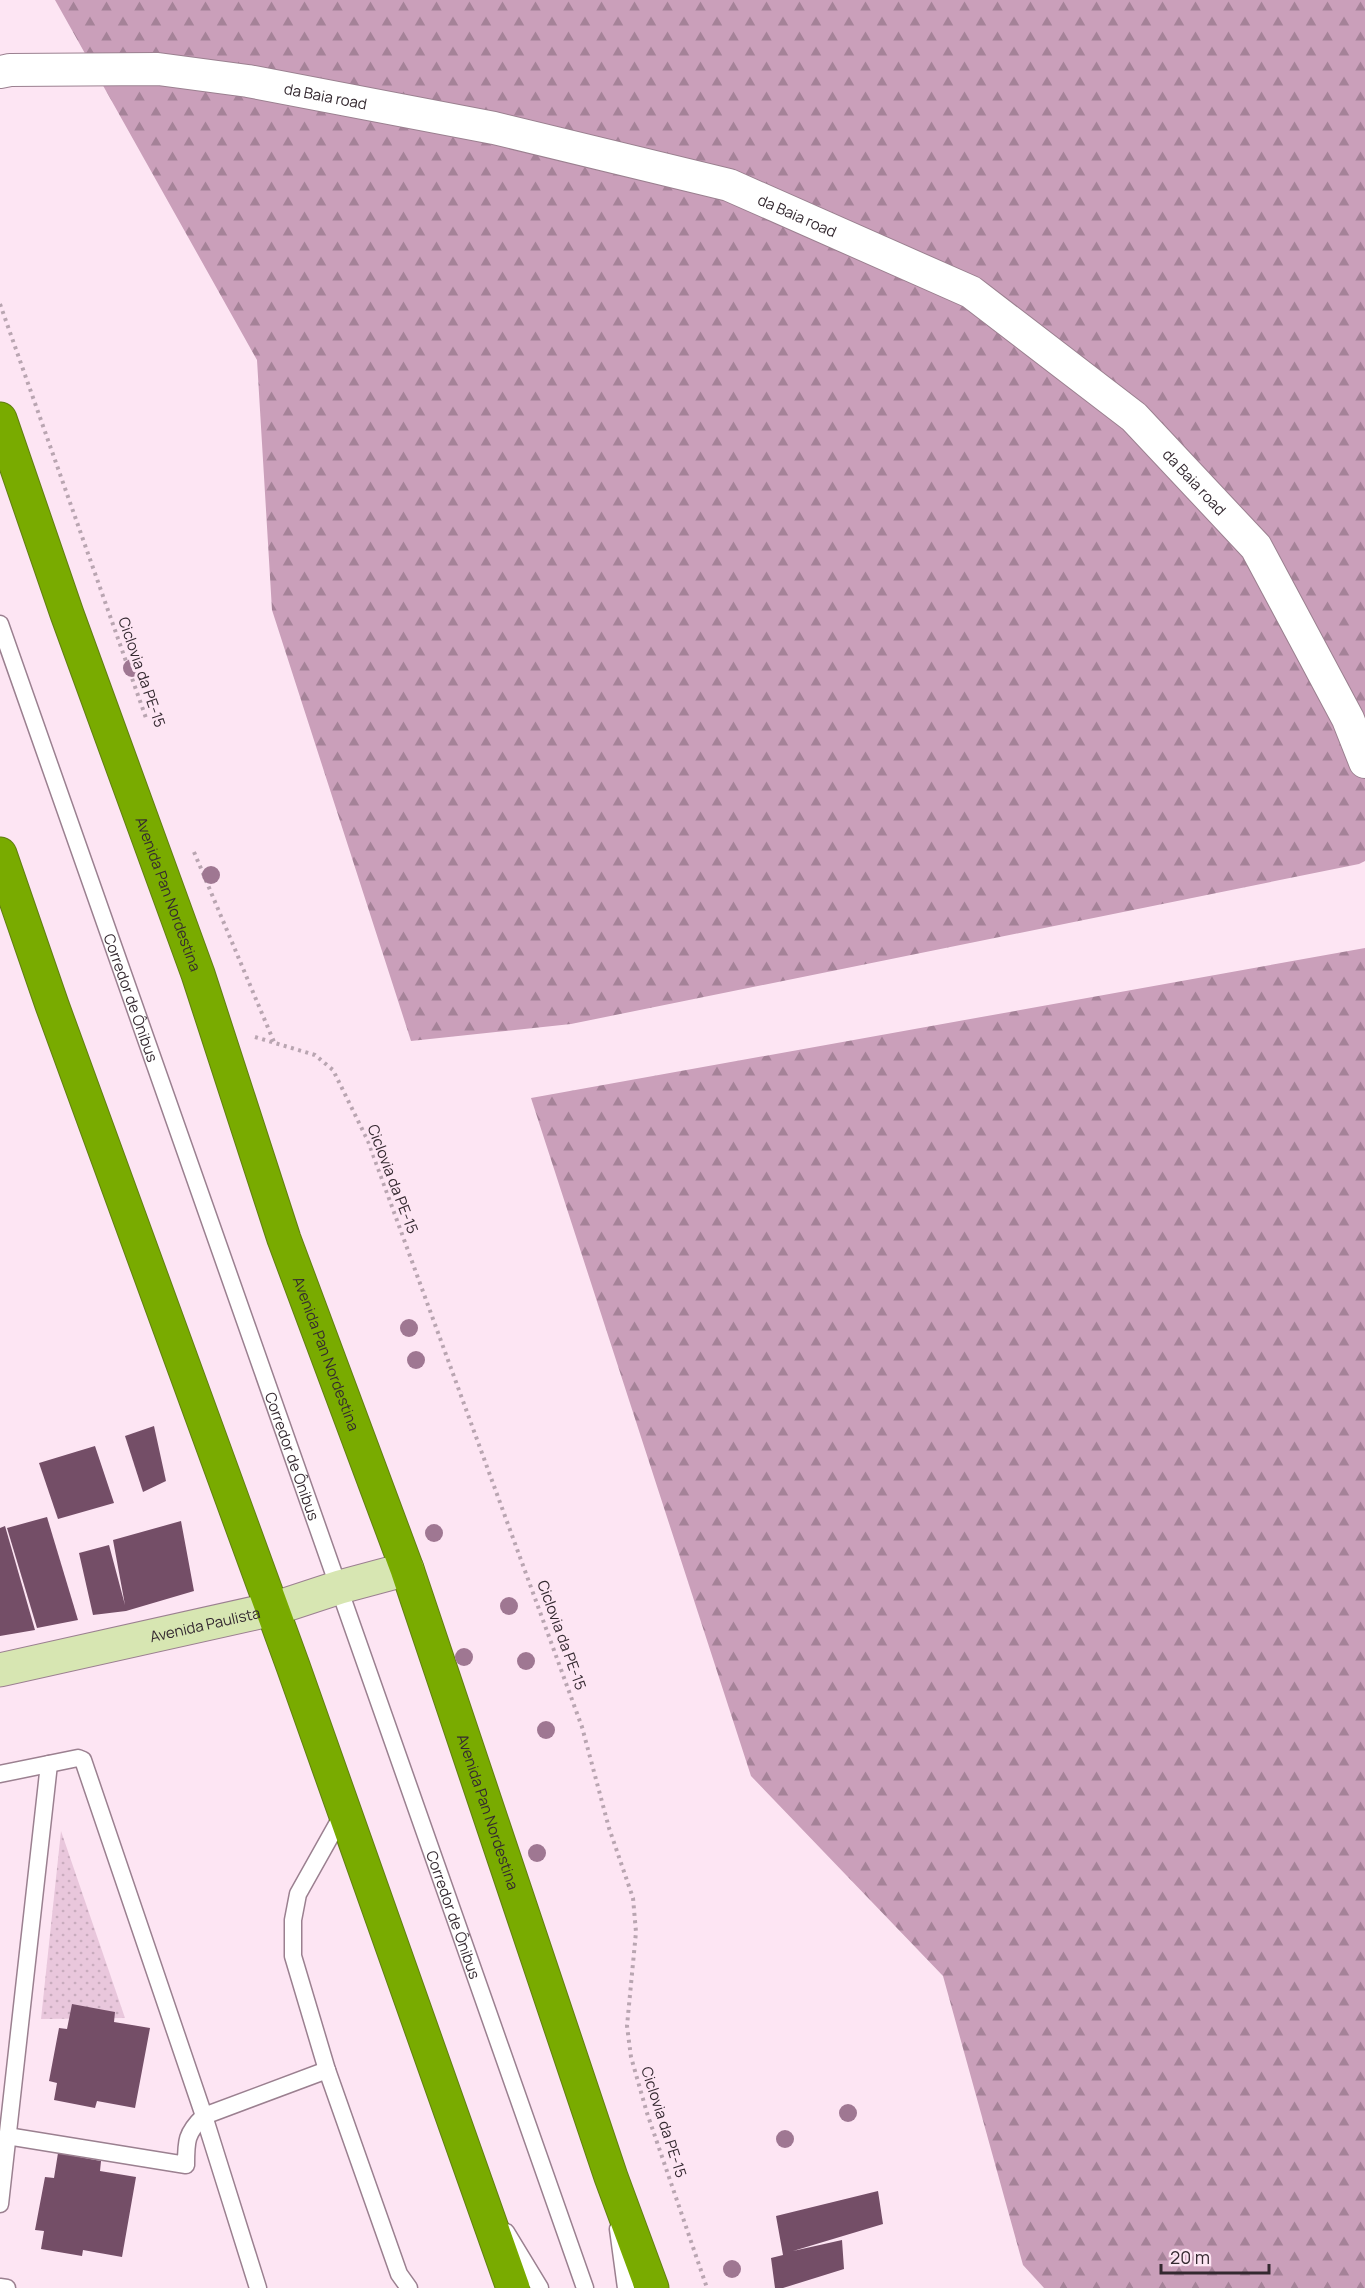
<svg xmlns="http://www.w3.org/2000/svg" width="1365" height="2288" font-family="Manrope,sans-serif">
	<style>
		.grass { fill: url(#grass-dots) }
		.forest { fill: url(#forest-firs) }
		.building { fill: #744e67 }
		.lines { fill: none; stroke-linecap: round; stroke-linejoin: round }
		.lane-casing { stroke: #9b8090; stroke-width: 19 }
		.street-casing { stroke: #9b8090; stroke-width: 34 }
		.secondary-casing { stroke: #9b8090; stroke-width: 35 }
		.highway-casing { stroke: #617e11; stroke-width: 35 }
		.path { stroke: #b9a5b1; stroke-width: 4; stroke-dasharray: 3 4.5; stroke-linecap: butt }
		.lane { stroke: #fff; stroke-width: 16 }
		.street { stroke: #fff; stroke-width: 32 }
		.secondary { stroke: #d7e6b2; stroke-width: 33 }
		.highway { stroke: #79ab00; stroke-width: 33 }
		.tree { fill: #9f7792 }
		.labels { text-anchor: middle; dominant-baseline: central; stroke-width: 6; stroke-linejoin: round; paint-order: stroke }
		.street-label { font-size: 15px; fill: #342930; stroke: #fde5f3 }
	</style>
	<defs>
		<pattern id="grass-dots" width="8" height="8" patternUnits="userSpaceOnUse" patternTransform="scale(1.5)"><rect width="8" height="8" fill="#e9c7dc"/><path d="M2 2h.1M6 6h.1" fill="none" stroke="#c8abbd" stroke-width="1.8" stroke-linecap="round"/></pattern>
		<pattern id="forest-firs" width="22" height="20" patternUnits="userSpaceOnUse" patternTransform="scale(1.5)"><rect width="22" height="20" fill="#ca9fba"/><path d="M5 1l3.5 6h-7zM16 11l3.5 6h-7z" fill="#a58298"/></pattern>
	</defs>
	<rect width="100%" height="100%" fill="#fde5f3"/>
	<polygon class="grass" points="61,1831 125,2018 41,2019"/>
	<g class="forest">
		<polygon points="55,0 1365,0 1365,861 1359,864 571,1024 411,1041 272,610 257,360"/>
		<polygon points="1365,948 1365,2288 1044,2288 1023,2265 943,1976 751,1776 531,1098"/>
	</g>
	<g class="building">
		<polygon points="154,1426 166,1481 143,1492 125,1436"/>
		<polygon points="95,1446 114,1503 58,1519 39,1463"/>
		<polygon points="47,1517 78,1620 37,1628 7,1528"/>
		<polygon points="181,1521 194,1591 126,1611 93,1615 79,1553 109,1545 125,1605 113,1540"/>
		<polygon points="5,1526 35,1630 0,1636 0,1528"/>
		<polygon points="72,2004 115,2012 114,2022 150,2028 135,2108 97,2101 95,2108 54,2100 57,2083 49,2081 59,2028 67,2029"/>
		<polygon points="58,2153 101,2161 100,2171 136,2177 122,2257 83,2250 82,2256 41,2249 44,2231 35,2230 45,2177 54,2178"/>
		<polygon points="878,2191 883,2224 793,2251 842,2240 844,2269 783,2288 775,2288 771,2258 783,2255 776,2216"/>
	</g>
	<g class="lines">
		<g class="lane-casing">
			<g id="lane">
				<path id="s1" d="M0 624 585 2288"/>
				<polyline points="0,1774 78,1758 83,1760 204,2116 258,2288"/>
				<polyline points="344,1812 298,1894 293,1920 293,1956 327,2070 399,2274 409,2288"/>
				<path d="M7 2136 186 2165C186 2141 186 2133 204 2116L327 2070"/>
				<polyline points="0,2204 49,1764"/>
				<polyline points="618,2229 626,2288"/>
				<polyline points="506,2232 540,2288"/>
				<polyline points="0,2287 7,2288"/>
			</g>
		</g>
		<g class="street-casing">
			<g id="street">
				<path id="s2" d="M0 72 10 70 158 69 248 81 494 128 729 185 971 292 1134 417 1256 547 1348 719 1365 762"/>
			</g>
		</g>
		<g class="secondary-casing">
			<g id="secondary">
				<path id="s3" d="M0 1670 273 1609 340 1587 407 1569"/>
			</g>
		</g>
		<g class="highway-casing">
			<g id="highway">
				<path id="s4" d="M0 419 67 614 198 974 284 1239 407 1569 611 2177 652 2288"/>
				<polyline points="0,854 52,1005 293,1666 513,2288"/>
			</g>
		</g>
		<g class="path">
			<polyline points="0,304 146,718"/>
			<polyline points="194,852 274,1042"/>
			<polyline points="255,1037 315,1055 333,1070 368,1141 582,1727 609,1828 633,1898 636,1932 627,2026 631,2057 647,2113 707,2288"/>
		</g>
		<use href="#lane" class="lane"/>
		<use href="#street" class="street"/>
		<use href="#secondary" class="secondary"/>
		<use href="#highway" class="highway"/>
	</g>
	<g class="tree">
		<circle cx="132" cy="668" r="9"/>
		<circle cx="211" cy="875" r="9"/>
		<circle cx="409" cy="1328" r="9"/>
		<circle cx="416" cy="1360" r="9"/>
		<circle cx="434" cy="1533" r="9"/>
		<circle cx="509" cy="1606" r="9"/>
		<circle cx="464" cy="1657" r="9"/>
		<circle cx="526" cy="1661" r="9"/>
		<circle cx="546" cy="1730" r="9"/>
		<circle cx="537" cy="1853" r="9"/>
		<circle cx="848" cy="2113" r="9"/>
		<circle cx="785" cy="2139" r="9"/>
		<circle cx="732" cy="2269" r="9"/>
	</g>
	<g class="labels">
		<g class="street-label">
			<text stroke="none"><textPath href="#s2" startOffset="328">da Baia road</textPath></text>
			<text stroke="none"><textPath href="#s2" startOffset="816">da Baia road</textPath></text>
			<text stroke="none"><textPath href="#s2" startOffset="1300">da Baia road</textPath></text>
			<text transform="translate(142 672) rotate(71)">Ciclovia da PE-15</text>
			<text stroke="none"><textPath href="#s4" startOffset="504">Avenida Pan Nordestina</textPath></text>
			<text stroke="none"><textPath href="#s1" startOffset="396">Corredor de Ônibus</textPath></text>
			<text transform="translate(393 1179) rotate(69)">Ciclovia da PE-15</text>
			<text stroke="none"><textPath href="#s4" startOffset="990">Avenida Pan Nordestina</textPath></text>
			<text stroke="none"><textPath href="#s1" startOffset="882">Corredor de Ônibus</textPath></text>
			<text stroke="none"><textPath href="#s3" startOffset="210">Avenida Paulista</textPath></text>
			<text transform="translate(562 1635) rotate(70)">Ciclovia da PE-15</text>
			<text stroke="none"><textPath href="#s4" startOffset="1476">Avenida Pan Nordestina</textPath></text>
			<text stroke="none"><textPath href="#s1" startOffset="1368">Corredor de Ônibus</textPath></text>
			<text transform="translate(664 2122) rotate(72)">Ciclovia da PE-15</text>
		</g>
	</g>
	<path d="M1161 2264v9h108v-9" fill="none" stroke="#342930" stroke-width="3"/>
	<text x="1170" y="2264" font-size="18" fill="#342930" stroke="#fde5f3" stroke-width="4.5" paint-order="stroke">20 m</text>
</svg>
